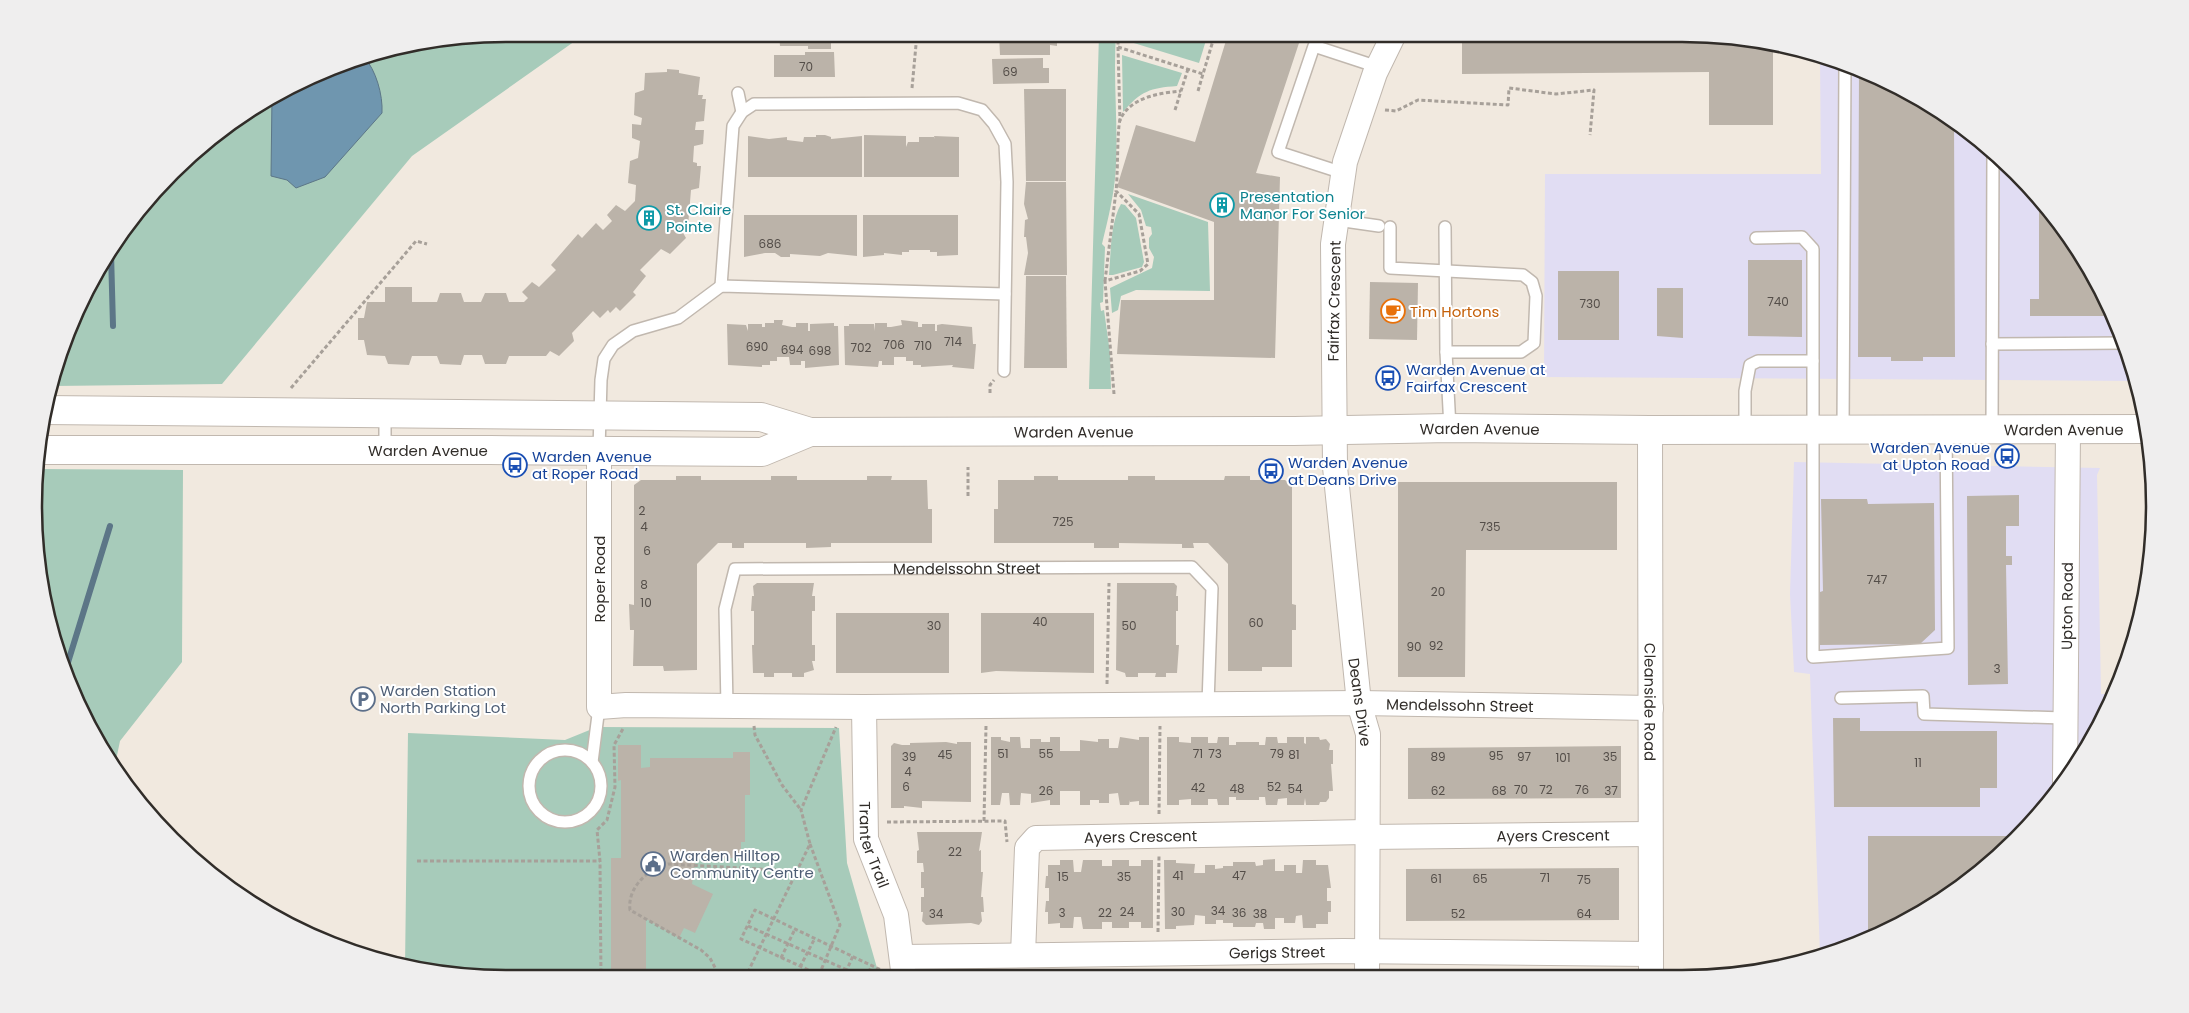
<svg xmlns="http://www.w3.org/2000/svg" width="2189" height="1013" font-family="Poppins,sans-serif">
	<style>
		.industrial { fill: #e1ddf3 }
		.green { fill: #a7cbba }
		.water { fill: #6f96af; stroke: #5c7687 }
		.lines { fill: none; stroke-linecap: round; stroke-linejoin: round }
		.stream { stroke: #5c7687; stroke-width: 6 }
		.building { fill: #bbb3a9 }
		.lane-casing { stroke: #c1b8af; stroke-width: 14 }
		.street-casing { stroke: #c1b8af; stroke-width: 26 }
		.secondary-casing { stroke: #c1b8af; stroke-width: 30 }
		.path { stroke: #a7a099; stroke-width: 3; stroke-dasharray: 4 2.5; stroke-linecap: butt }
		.lane { stroke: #fff; stroke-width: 11 }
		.street { stroke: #fff; stroke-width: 24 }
		.secondary { stroke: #fff; stroke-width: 28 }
		.labels { text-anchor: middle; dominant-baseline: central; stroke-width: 4; stroke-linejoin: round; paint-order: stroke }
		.number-label { font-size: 12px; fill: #544e49 }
		.culture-label { font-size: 15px; fill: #0d838f; stroke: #fff; text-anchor: start }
		.street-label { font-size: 15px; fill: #312d29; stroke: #fff }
		.food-label { font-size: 15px; fill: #c56008; stroke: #fff; text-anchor: start }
		.transit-label { font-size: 15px; fill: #164399; stroke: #fff; text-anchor: start }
		.service-label { font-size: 15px; fill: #4e5e75; stroke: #fff; text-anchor: start }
		.rim { fill: none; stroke: #312d29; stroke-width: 2.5 }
	</style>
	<rect width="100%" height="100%" fill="#f1e9df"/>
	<g class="industrial">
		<polygon points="1820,57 1863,70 1945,113 2017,172 2075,244 2119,325 2136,381 1544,377 1545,174 1821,174"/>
		<polygon points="1794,462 2100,468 2097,475 2101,694 2115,694 2058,794 1971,881 1864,943 1820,955 1810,674 1794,672 1790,594"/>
	</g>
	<g class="green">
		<polygon points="507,34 585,34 412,156 222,384 54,386 97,270 195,151 270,97 354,59"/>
		<path d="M1099 34H1116C1113 78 1118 121 1116 165 1115 192 1108 219 1102 244L1105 247 1103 302 1100 303 1101 311 1104 310 1110 353 1111 389H1089Z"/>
		<polygon points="1123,34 1208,34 1199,63 1124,40"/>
		<path d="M1122 55 1182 73 1177 86C1150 88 1141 91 1123 112Z"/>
		<polygon points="1128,194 1208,222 1210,291 1136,290 1121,296 1118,310 1112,313 1110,288 1152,268 1154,257 1149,248 1149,238 1152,234 1151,227 1146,226 1141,210"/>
		<path d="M1121 204 1125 205 1136 218 1144 262 1142 267 1113 275H1109C1111 254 1110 223 1121 204Z"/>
		<polygon points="41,469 183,470 182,662 120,741 115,765 97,743 59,659 38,568"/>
		<polygon points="597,727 839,728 847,863 877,968 877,978 506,979 405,967 408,733 565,740"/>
	</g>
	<path class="water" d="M364 57C376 70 383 95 382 113L325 177 296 188 287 180 271 176 272 96 354 59Z"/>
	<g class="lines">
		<g class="stream">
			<polyline points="111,253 113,326"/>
			<polyline points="65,672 110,526"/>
		</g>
	</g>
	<g class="building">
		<polygon points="779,34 831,34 831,49 808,49 808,46 780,46"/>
		<polygon points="999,34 1057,34 1057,46 1050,45 1050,55 1000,55"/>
		<polygon points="1228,34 1302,34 1256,173 1280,177 1275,358 1117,354 1121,300 1214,300 1214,222 1117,187 1136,125 1195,142"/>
		<polygon points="1462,34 1683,34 1773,43 1773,125 1709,125 1709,72 1462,74"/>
		<polygon points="805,52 834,52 835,77 774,77 774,55 805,55"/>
		<polygon points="1043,58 1043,68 1049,68 1049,83 993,84 992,59"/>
		<polygon points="1859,68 1945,113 1954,120 1955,357 1923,357 1923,361 1891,361 1891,357 1858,357"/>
		<polygon points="667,69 679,70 679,73 700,77 698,95 703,95 702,99 706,99 704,121 696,122 695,130 704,130 703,144 694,146 693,162 697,163 697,166 701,166 699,188 691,190 688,226 682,231 686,238 670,254 661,249 640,270 646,276 633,292 636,295 620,311 616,307 610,313 608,310 600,318 593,311 572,333 574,341 559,356 550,351 546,356 509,356 506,364 485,364 482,355 464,355 461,365 440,364 437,356 412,356 409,365 388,364 385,356 367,355 364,340 358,340 358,318 364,318 367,302 385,302 385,287 412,287 412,302 437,302 440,293 461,293 464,302 481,302 485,293 506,293 509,302 524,302 528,298 522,292 532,282 539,287 556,270 551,265 578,234 582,238 596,223 603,230 612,221 607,215 616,205 625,211 635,201 636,185 628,183 630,161 638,158 640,141 632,138 632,124 641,125 642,118 634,115 635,93 644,90 645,73 667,72"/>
		<polygon points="1024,89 1066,89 1066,181 1026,181"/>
		<polygon points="816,135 825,135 831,137 831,139 862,136 862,177 748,177 748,136 769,139 787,137 787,140 803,142 804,137 816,137"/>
		<polygon points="864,135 906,136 906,147 908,142 919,142 919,137 934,137 935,139 934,136 959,137 959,177 864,177"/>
		<polygon points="1026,182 1066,182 1067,275 1024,275 1028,253 1026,237 1024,237 1025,220 1028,219 1024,204"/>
		<polygon points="2039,199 2075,244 2114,316 2030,316 2030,299 2039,299"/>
		<polygon points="744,215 857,215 857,256 828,253 820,256 790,254 790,257 781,257 775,253 765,253 744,257"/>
		<polygon points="863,215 958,215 958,255 937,256 937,252 930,252 930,250 909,250 909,252 902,252 902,255 884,253 884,255 863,257"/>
		<polygon points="1748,260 1802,260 1802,337 1748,336"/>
		<rect x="1558" y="271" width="61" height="69"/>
		<polygon points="1026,276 1066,276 1067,368 1024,368"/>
		<polygon points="1370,282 1418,283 1417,340 1369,339"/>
		<polygon points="1657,288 1683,288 1683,338 1657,336"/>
		<polygon points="774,320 783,320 782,325 792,327 796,327 796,323 808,323 808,331 810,331 810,324 834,323 834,326 838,326 839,365 805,368 805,361 801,361 801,365 790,365 789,357 777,357 777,361 770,361 770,365 762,365 762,367 728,365 727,324 746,325 748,331 748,324 762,324 762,327 765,327 765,323 774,323"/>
		<polygon points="901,320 918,322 918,327 922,327 922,324 935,324 935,331 937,331 937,325 942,324 972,327 973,344 976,344 974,369 952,367 953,365 921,367 921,365 913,365 913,361 906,361 906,357 894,357 894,365 882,365 882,361 879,361 878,367 845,365 844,326 849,326 849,324 874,324 875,331 875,323 887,323 887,327 891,327 902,325"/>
		<polygon points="676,476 701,476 701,480 771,480 771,476 797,476 797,480 867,480 867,476 892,476 891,480 927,480 928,509 932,509 932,543 831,543 831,547 806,548 806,543 744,543 744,548 732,548 732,543 718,543 697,564 697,670 664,671 663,666 633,666 634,630 630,630 629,604 634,605 634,485 641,480 676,480"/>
		<polygon points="1034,476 1058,476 1058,480 1128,480 1128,476 1155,476 1155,480 1224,480 1225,476 1250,476 1250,480 1285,480 1292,486 1292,604 1296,605 1296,630 1292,630 1292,667 1262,667 1262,671 1228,671 1228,564 1208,543 1193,543 1194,548 1182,548 1182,544 1119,543 1119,548 1094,548 1094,543 994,543 994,509 998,509 998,480 1034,480"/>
		<polygon points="1398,482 1617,482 1617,550 1466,550 1465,677 1398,677"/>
		<polygon points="2019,495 2019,526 2006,526 2006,556 2012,556 2012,565 2006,565 2008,684 1968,685 1967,496"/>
		<polygon points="1821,499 1867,499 1868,504 1934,503 1935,630 1920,644 1820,645 1817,593 1823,591"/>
		<polygon points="757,583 814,583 812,596 815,596 815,611 812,611 812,645 815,645 815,661 812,661 814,670 804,673 804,677 792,677 792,673 774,673 774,677 764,677 764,673 753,673 752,645 754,645 754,611 751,611 752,596 754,596 753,586"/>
		<polygon points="1117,583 1174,583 1177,586 1176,596 1178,596 1178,611 1176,611 1176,645 1179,645 1177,673 1166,673 1166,677 1155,677 1156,673 1138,673 1138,677 1126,677 1125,673 1116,670"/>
		<rect x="836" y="613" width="113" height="60"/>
		<polygon points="981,613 1094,613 1094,673 996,671 981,673"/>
		<polygon points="1833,718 1860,718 1860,731 1997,731 1997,788 1980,788 1980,807 1834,807"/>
		<polygon points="991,737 1001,737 1001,740 1010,742 1010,737 1020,737 1021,748 1030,748 1030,739 1041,739 1041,742 1050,742 1050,737 1060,737 1060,751 1080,751 1080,740 1098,742 1098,739 1109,739 1109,748 1118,748 1120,737 1139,740 1139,737 1149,737 1149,805 1139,805 1139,801 1130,802 1130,800 1129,805 1120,805 1118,793 1109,794 1109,803 1099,803 1099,800 1090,800 1090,805 1080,805 1080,791 1060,791 1060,805 1050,805 1050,800 1031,803 1031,794 1021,793 1020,805 1010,805 1009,793 1002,793 1000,805 991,805"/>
		<polygon points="1167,737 1179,737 1179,742 1191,743 1191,737 1208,737 1208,743 1217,743 1218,737 1229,737 1229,745 1236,745 1236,742 1259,742 1259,745 1265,745 1266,737 1277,737 1278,743 1287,743 1287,737 1304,737 1304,743 1306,744 1306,737 1319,737 1320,740 1326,739 1330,744 1329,750 1333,750 1333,764 1331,764 1333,791 1329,791 1329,798 1326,802 1320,802 1319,805 1306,805 1305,798 1304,805 1287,805 1287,798 1278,799 1277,805 1266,805 1265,797 1259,797 1259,800 1236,800 1236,797 1229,797 1229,805 1218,805 1217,799 1208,799 1208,805 1191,805 1191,799 1179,800 1179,805 1167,805"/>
		<polygon points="946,742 957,744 957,742 971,742 971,802 922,801 922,808 904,806 904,808 891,808 891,746 894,743 902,745 910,745 910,743"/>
		<polygon points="618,745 641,745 641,768 650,767 650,758 733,758 733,752 750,752 750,795 745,795 745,842 741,842 741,858 696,858 692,884 713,894 695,933 684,928 679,938 646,919 646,979 611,979 611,858 621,858 621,780 618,781"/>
		<polygon points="1621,746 1621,798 1408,799 1408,748"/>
		<polygon points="917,832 982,832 979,851 981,850 981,872 983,872 981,897 983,897 984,912 981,912 982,921 979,925 971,923 926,925 922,921 923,912 921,912 921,897 924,897 924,888 921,888 921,872 924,872 923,863 917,863 917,851 919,850"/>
		<polygon points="1868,836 2007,836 2007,844 1971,881 1868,941"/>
		<polygon points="1275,859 1275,871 1284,871 1284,865 1296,865 1296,873 1302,873 1303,860 1316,860 1316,865 1328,865 1331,888 1327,888 1327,901 1331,901 1331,912 1328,912 1328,924 1316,924 1316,928 1303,928 1302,915 1296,916 1295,923 1284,923 1284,918 1275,918 1275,929 1264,929 1263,923 1256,923 1255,927 1233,927 1233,923 1223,923 1223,920 1216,920 1216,924 1205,924 1205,916 1195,915 1194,925 1176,926 1176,929 1165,929 1164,860 1176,860 1176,863 1195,864 1194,873 1205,873 1205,865 1215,865 1215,869 1223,868 1223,866 1233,866 1233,862 1255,862 1256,866 1263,865 1263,860"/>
		<polygon points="1060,860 1073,860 1074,872 1081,872 1083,860 1102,860 1102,866 1112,866 1112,860 1129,860 1129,866 1141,866 1141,860 1153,860 1153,928 1141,928 1141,922 1129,922 1129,928 1112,928 1112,922 1102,922 1102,929 1083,929 1081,917 1074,917 1073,928 1060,928 1060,923 1048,924 1048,912 1045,912 1046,901 1049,901 1049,888 1045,888 1046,876 1048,876 1048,865 1060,865"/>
		<polygon points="1619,868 1619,920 1406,921 1406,869"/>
	</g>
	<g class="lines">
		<g class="lane-casing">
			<g id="lane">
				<polyline points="738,93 742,112"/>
				<polyline points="1343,173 1278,152 1314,46 1378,67"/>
				<polyline points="1337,220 1379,226"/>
				<polyline points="1390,227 1390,268 1523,275 1532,282 1536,296 1534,343 1521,352 1446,352"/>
				<polyline points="1445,227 1446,352 1450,428"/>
				<polyline points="1756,238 1802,237 1813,249 1813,657 1948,648 1946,429"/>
				<polyline points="721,286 733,126 742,112 754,104 958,103 982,110 994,124 1005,144 1007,182 1004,371"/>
				<polyline points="1992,344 2124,343"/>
				<polyline points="1745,430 1745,391 1750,365 1758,361 1813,361"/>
				<polyline points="1843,430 1845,64"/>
				<polyline points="1992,430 1993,152"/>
				<polyline points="385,450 385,414"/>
				<polyline points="599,450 601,380 604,359 613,345 633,331 678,318 721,286 1005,294"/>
				<polyline points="1841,698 1923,696 1924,714 2064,718"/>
				<path id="s1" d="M727 706 725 609 735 569 1192 567 1212 588 1208 704"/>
				<circle cx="565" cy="786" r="36"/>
				<polyline points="592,762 599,707"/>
			</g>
		</g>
		<g class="street-casing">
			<g id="street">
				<path id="s2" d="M1650 430 1651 975"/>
				<path id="s3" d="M599 450V707L626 705 864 707 1359 703 1651 708"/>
				<path id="s4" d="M864 707 866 839 896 915 904 978"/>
				<path id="s5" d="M2065 781 2068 430"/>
				<path id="s6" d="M1367 837 1650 834"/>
				<path id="s7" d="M1023 955 1027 848 1036 838 1367 832"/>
				<path id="s8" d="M903 957 1343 951 1651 954"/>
				<polyline points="1367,976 1368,734 1359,703 1335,467 1333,244 1345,162 1375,73 1394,34"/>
			</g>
		</g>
		<g class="secondary-casing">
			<g id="secondary">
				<path id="s9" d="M44 410 761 417 810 432 1294 431 1450 428 1650 430 2148 429"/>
				<path id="s10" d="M42 450H490L762 452 810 432"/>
			</g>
		</g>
		<g class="path">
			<polyline points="1118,34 1118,47 1203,74 1215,34"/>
			<polyline points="1118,47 1120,121"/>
			<polyline points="912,88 917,34"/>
			<polyline points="1198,91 1203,74"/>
			<polyline points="1175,110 1188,69"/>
			<polyline points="1385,110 1396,111 1418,100 1508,105 1509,88 1556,94 1594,90 1590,135"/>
			<polyline points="1105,281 1116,191"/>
			<polyline points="291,388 416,241 427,244"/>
			<polyline points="990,393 990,385 994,380"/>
			<path d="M1114 394 1105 281 1140 271 1148 264 1139 214 1116 191C1118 176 1117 130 1120 120 1130 97 1160 93 1181 91"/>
			<polyline points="968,496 968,467"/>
			<polyline points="1107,684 1109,583"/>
			<polyline points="754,726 755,735 782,785 801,810"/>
			<polyline points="1159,814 1160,726"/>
			<polyline points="984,821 986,726"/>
			<polyline points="887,822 1005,821 1007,842"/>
			<polyline points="810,844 840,925 819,975"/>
			<polyline points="417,861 600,861"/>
			<polyline points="748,926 865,978"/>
			<polyline points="1158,932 1159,856"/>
			<polyline points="781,958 795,929"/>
			<polyline points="800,967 815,938"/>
			<polyline points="745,978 810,844 801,810 836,727"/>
			<polyline points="826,978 741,939 755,910 881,970"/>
			<polyline points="843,978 853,956"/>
			<polyline points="866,978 872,965"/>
			<polyline points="601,979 600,861 597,830 607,820 615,787 614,745 624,727"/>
			<path d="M721 979 710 958 701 950 630 910C627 887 649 868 668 864L797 871"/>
		</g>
		<use href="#lane" class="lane"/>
		<use href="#street" class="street"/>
		<use href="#secondary" class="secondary"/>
	</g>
	<defs>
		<g id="building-ring" transform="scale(1.25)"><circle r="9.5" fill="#fff" stroke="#0f9aa8" stroke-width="1.5"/><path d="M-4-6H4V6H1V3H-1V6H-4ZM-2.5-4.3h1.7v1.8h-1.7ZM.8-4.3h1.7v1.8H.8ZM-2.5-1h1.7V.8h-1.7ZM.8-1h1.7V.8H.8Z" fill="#0f9aa8"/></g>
		<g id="cafe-ring" transform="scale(1.25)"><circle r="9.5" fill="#fff" stroke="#e8710a" stroke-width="1.5"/><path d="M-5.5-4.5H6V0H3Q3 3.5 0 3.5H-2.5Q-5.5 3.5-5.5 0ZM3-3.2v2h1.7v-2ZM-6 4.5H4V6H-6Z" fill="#e8710a"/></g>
		<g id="bus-ring" transform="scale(1.25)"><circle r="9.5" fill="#fff" stroke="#1a4fb4" stroke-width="1.5"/><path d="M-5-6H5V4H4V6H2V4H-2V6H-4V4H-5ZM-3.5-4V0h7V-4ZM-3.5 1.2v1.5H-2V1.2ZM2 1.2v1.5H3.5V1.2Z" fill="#1a4fb4"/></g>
		<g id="parking-ring" transform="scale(1.25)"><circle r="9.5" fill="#fff" stroke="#5c6f8a" stroke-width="1.5"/><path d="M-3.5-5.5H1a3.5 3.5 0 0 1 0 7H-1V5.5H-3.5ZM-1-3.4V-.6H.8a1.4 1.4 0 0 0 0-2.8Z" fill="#5c6f8a"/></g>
		<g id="civic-ring" transform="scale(1.25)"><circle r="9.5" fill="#fff" stroke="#5c6f8a" stroke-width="1.5"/><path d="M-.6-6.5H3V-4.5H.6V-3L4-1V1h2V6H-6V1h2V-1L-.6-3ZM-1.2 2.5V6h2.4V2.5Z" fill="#5c6f8a"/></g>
	</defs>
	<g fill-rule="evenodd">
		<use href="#building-ring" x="1222" y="205"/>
		<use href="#building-ring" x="649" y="218"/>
		<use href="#cafe-ring" x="1393" y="311"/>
		<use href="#bus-ring" x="1388" y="378"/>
		<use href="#bus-ring" x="2007" y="456"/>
		<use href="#bus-ring" x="515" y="465"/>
		<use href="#bus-ring" x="1271" y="471"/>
		<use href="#parking-ring" x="363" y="699"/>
		<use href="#civic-ring" x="653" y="864"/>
	</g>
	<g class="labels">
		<g class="number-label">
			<text x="806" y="66">70</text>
			<text x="1010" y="71">69</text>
			<text x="770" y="243">686</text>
			<text x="1778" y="301">740</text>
			<text x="1590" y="303">730</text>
			<text x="953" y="341">714</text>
			<text x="894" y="344">706</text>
			<text x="923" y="345">710</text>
			<text x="757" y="346">690</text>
			<text x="861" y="347">702</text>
			<text x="792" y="349">694</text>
			<text x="820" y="350">698</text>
			<text x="642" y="510">2</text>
			<text x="1063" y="521">725</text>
			<text x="644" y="526">4</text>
			<text x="1490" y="526">735</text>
			<text x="647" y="550">6</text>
			<text x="1877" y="579">747</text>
			<text x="644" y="584">8</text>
			<text x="1438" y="591">20</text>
			<text x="646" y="602">10</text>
			<text x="1040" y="621">40</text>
			<text x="1256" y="622">60</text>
			<text x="934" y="625">30</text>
			<text x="1129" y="625">50</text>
			<text x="1436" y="645">92</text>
			<text x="1414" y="646">90</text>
			<text x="1997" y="668">3</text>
			<text x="1003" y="753">51</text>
			<text x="1046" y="753">55</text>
			<text x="1198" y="753">71</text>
			<text x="1215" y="753">73</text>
			<text x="1277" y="753">79</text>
			<text x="945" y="754">45</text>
			<text x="1294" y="754">81</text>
			<text x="1496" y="755">95</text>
			<text x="909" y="756">39</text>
			<text x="1438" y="756">89</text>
			<text x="1524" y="756">97</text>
			<text x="1610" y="756">35</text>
			<text x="1563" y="757">101</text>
			<text x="1918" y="762">11</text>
			<text x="908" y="771">4</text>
			<text x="906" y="786">6</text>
			<text x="1274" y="786">52</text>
			<text x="1198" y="787">42</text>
			<text x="1237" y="788">48</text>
			<text x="1295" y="788">54</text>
			<text x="1521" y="789">70</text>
			<text x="1546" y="789">72</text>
			<text x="1582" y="789">76</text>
			<text x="1046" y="790">26</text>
			<text x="1438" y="790">62</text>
			<text x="1499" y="790">68</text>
			<text x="1611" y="790">37</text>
			<text x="955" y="851">22</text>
			<text x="1178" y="875">41</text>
			<text x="1239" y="875">47</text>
			<text x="1063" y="876">15</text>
			<text x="1124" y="876">35</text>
			<text x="1545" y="877">71</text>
			<text x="1436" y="878">61</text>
			<text x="1480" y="878">65</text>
			<text x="1584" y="879">75</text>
			<text x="1218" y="910">34</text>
			<text x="1127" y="911">24</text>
			<text x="1178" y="911">30</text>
			<text x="1062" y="912">3</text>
			<text x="1105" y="912">22</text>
			<text x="1239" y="912">36</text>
			<text x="936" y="913">34</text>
			<text x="1260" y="913">38</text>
			<text x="1458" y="913">52</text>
			<text x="1584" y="913">64</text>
		</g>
		<g class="culture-label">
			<text x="1240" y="196">Presentation<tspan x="1240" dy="17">Manor For Senior</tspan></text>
			<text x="666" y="209">St. Claire<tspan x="666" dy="17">Pointe</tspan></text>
		</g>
		<g class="street-label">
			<text transform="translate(1334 301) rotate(-89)">Fairfax Crescent</text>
			<text stroke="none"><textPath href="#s9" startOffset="1438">Warden Avenue</textPath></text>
			<text stroke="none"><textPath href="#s9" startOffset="2022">Warden Avenue</textPath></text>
			<text stroke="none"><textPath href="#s9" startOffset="1032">Warden Avenue</textPath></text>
			<text stroke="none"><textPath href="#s10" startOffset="386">Warden Avenue</textPath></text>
			<text stroke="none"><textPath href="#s1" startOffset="370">Mendelssohn Street</textPath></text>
			<text transform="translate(599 579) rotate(-90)">Roper Road</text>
			<text stroke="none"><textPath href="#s5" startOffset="175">Upton Road</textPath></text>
			<text transform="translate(1360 702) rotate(82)">Deans Drive</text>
			<text stroke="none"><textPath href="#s2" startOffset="272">Cleanside Road</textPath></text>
			<text stroke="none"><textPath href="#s3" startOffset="1118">Mendelssohn Street</textPath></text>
			<text stroke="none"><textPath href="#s6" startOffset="186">Ayers Crescent</textPath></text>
			<text stroke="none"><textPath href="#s7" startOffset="225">Ayers Crescent</textPath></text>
			<text stroke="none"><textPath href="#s4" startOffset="139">Tranter Trail</textPath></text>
			<text stroke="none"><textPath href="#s8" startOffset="374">Gerigs Street</textPath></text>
		</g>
		<g class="food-label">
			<text x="1410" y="311">Tim Hortons</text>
		</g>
		<g class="transit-label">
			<text x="1406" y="369">Warden Avenue at<tspan x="1406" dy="17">Fairfax Crescent</tspan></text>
			<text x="1990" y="447" text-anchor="end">Warden Avenue<tspan x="1990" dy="17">at Upton Road</tspan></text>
			<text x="532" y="456">Warden Avenue<tspan x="532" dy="17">at Roper Road</tspan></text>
			<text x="1288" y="462">Warden Avenue<tspan x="1288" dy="17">at Deans Drive</tspan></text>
		</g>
		<g class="service-label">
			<text x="380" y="690">Warden Station<tspan x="380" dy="17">North Parking Lot</tspan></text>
			<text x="670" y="855">Warden Hilltop<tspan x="670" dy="17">Community Centre</tspan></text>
		</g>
	</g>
	<path d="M0 0H2189V1013H0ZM506 42H1682A464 464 0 0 1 2146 506V506A464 464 0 0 1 1682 970H506A464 464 0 0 1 42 506V506A464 464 0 0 1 506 42Z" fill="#efeeee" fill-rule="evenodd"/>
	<path class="rim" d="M506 42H1682A464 464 0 0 1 2146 506V506A464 464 0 0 1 1682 970H506A464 464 0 0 1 42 506V506A464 464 0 0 1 506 42Z"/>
</svg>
